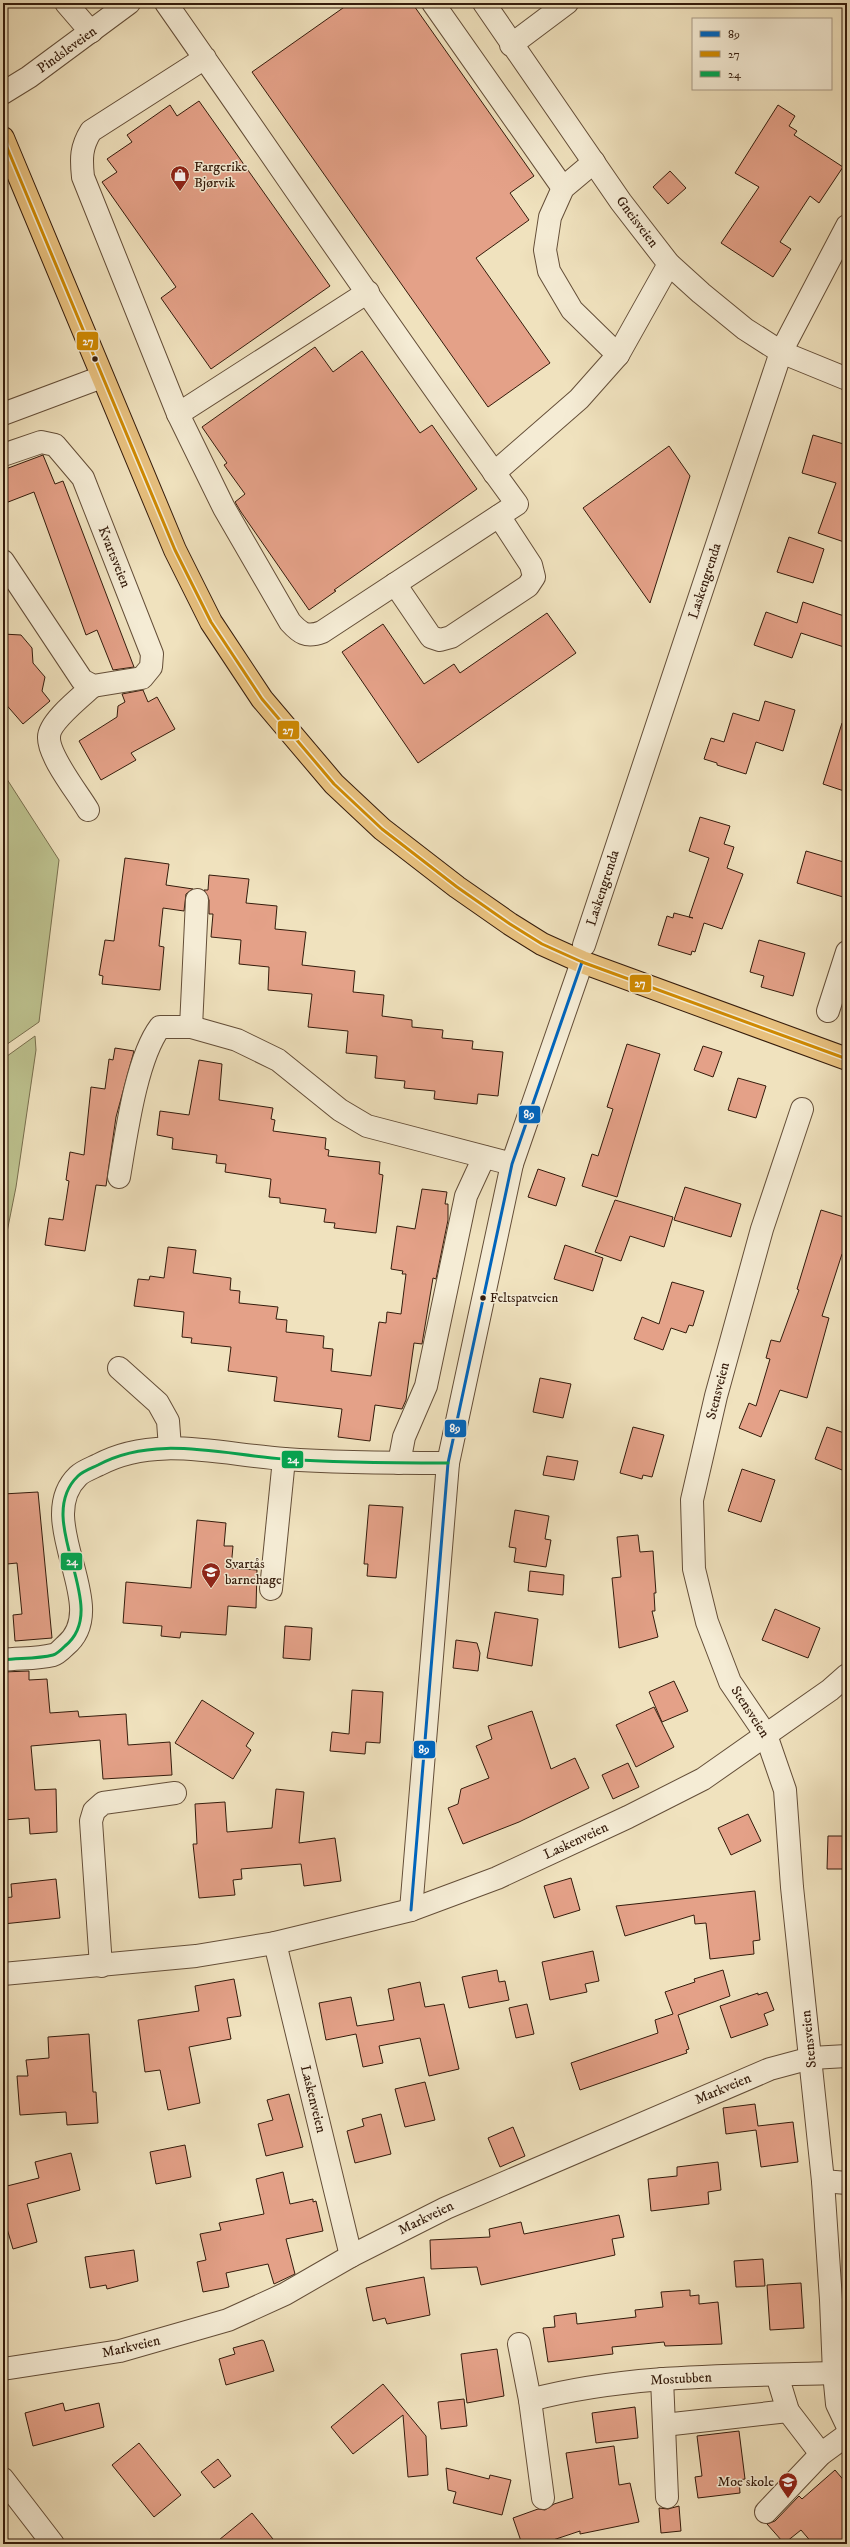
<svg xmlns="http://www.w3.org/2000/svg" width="850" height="2547" font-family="'IM FELL DW Pica',serif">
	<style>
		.green { fill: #bdc28f; stroke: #796f4e }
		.building { fill: #e4a188; stroke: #351c0c }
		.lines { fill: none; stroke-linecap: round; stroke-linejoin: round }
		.minor-casing { stroke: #644e38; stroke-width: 24 }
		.major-casing { stroke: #351c0c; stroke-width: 24 }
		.minor { stroke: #f5ecd5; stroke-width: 22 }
		.major { stroke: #e8c17f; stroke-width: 22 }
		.bus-1-casing { stroke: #f5ecd5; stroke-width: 6 }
		.bus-2-casing { stroke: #f5ecd5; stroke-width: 6 }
		.bus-3-casing { stroke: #f5ecd5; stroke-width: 6 }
		.bus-1 { stroke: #0065bd; stroke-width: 3 }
		.bus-2 { stroke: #d08a02; stroke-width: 3 }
		.bus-3 { stroke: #00a651; stroke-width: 3 }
		.bus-dot { fill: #351c0c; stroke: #f5ecd5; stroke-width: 1.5 }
		.labels { text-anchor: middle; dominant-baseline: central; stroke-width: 3; stroke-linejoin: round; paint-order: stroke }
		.bus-label { font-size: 13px; fill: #351c0c; stroke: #f5ecd5; text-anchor: start }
		.street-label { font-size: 14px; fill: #351c0c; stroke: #f5ecd5 }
		.poi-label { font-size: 14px; fill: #351c0c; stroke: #f5ecd5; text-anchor: start }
		.line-badge { stroke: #f5ecd5; stroke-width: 1.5 }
		.badge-label { font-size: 11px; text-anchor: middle; font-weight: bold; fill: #fff }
	</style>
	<rect width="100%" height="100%" fill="#f0e2be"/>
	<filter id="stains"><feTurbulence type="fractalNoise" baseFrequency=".005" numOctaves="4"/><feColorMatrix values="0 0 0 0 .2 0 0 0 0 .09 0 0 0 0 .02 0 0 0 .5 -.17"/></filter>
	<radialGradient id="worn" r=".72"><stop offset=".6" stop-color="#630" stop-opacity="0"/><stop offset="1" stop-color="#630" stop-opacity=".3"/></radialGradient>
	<g class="green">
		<polygon points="3,773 59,860 39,1022 3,1047"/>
		<polygon points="35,1036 36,1050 16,1187 3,1252 3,1059"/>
	</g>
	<g class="building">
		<polygon points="350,3 412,3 534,176 510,193 529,220 476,258 550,363 488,407 252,72"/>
		<polygon points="199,101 330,286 211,369 161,298 176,287 102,182 117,172 107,159 132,142 127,135 170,105 177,116"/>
		<polygon points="778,105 795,116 789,126 797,131 794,135 843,167 819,203 810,196 780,242 791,249 773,277 721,243 759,187 735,173"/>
		<polygon points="670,171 686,188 668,204 653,187"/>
		<polygon points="315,347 333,372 362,351 420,433 432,425 477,489 334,590 336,591 309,610 241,512 235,502 245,494 224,465 227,463 202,427"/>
		<polygon points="813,435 847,445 847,543 818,533 836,483 802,473"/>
		<polygon points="669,446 690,476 650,603 583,508"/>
		<polygon points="43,455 55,484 63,481 134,667 113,670 97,630 86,635 34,492 3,504 3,470"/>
		<polygon points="789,537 824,549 813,583 777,572"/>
		<polygon points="803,602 847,617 847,648 801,633 792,658 754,645 766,612 797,623"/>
		<polygon points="547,613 576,653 418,763 342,652 383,624 424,684 454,664 460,673"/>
		<polygon points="3,634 21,635 32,648 33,663 45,677 42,691 50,701 23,724 3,701"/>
		<polygon points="143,690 148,702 157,697 175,729 131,753 136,760 101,780 79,741 117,717 118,706 125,702 122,694"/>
		<polygon points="765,701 795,710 783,751 756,742 746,774 717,765 717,763 704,759 711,738 724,742 733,713 759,721"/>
		<polygon points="842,723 847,723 847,792 823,784"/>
		<polygon points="700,817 730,826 724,844 734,847 727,868 743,874 722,929 704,923 695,952 692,951 691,955 658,945 667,916 673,918 674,913 693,918 689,917 709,858 689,851"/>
		<polygon points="806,851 847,863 847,883 843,897 797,883"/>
		<polygon points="125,858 169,864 166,885 193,889 186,894 184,911 163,908 159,946 164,947 160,990 102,984 103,976 99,975 105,940 114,941"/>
		<polygon points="209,875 249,879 246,903 277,906 275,929 306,932 302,965 355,971 353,992 384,995 382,1016 412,1020 412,1027 443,1030 442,1038 473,1041 472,1049 503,1052 498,1096 478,1094 477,1104 434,1099 435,1091 404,1088 405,1081 375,1078 377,1056 346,1053 348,1031 308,1027 312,994 268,990 269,967 239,964 241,940 211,937 213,914 209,914 209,900 204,890 208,890"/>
		<polygon points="759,940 805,953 793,996 761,987 764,976 750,972"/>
		<polygon points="627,1044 660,1054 617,1197 582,1186 592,1154 598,1156 613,1109 607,1107"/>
		<polygon points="703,1046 722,1052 713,1077 694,1070"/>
		<polygon points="115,1048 134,1051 116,1117 106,1186 96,1185 85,1251 45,1245 49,1218 63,1220 69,1181 66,1180 70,1152 84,1155 91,1087 105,1089 109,1059 113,1060"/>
		<polygon points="199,1060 222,1064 219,1100 273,1108 271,1119 275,1120 273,1131 326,1138 325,1149 329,1150 328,1156 380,1162 379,1174 383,1175 376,1233 334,1228 335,1223 324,1222 326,1209 280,1203 280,1198 269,1197 271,1179 225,1172 226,1164 216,1163 217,1155 172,1149 173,1138 157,1135 160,1111 189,1115"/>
		<polygon points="738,1078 766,1086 756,1118 728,1110"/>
		<polygon points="538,1169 565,1178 556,1206 528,1197"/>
		<polygon points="685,1187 741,1204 731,1237 674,1220"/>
		<polygon points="422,1189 447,1192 445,1204 448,1204 448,1220 436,1279 433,1278 422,1344 414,1343 406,1400 402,1409 375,1405 370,1441 338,1437 342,1409 274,1401 277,1377 228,1371 231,1347 191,1343 192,1338 182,1337 184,1312 134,1306 138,1279 149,1280 150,1276 164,1278 168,1247 196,1250 193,1273 231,1278 230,1290 240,1291 239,1303 278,1307 276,1319 287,1320 286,1332 324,1336 323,1348 333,1349 331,1371 371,1376 379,1322 386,1323 387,1312 401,1314 406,1274 402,1274 403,1271 391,1269 397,1226 415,1229"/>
		<polygon points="615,1200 673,1217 664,1247 630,1236 621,1261 595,1252"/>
		<polygon points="821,1210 847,1218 847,1255 842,1254 822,1316 829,1318 807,1398 780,1390 761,1437 739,1428 749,1403 756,1406 770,1359 766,1358 771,1340 780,1342 799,1290 797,1289"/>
		<polygon points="565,1245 603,1258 593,1291 554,1279"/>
		<polygon points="672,1282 704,1291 693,1326 689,1325 686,1333 671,1328 663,1350 634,1339 642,1317 659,1324"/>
		<polygon points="540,1378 571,1384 563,1418 533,1412"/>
		<polygon points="633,1427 664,1435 652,1477 643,1475 642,1479 620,1473"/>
		<polygon points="827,1427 847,1434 847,1472 815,1459"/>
		<polygon points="547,1456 578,1461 574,1480 543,1475"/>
		<polygon points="742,1469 775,1480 761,1522 728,1511"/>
		<polygon points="38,1492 52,1638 15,1641 13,1615 22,1614 17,1563 7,1564 5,1539 3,1539 3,1494"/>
		<polygon points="369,1505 403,1507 396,1578 367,1576 368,1564 364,1564"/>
		<polygon points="515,1510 549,1516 545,1539 551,1540 546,1567 514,1562 516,1548 509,1547"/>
		<polygon points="197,1520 226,1523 224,1546 233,1546 231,1568 257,1570 256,1608 228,1606 226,1635 181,1632 180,1638 161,1636 162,1626 123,1623 126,1582 191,1588"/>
		<polygon points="638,1535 640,1552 653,1551 656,1593 654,1593 655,1611 652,1611 658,1637 619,1648 612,1578 621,1577 617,1537"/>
		<polygon points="530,1571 564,1575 563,1595 528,1591"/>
		<polygon points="775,1609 820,1628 808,1658 762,1640"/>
		<polygon points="495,1612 538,1619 532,1666 487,1658"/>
		<polygon points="285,1626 312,1628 310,1660 283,1658"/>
		<polygon points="456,1640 477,1643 480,1653 478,1671 453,1668"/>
		<polygon points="29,1671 29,1680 47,1679 50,1713 78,1711 79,1717 126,1714 128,1745 170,1742 172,1775 103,1779 100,1740 31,1746 35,1790 56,1789 57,1832 30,1834 29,1818 3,1820 3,1792 6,1792 3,1752 3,1672"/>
		<polygon points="674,1681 688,1711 662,1722 649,1692"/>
		<polygon points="352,1690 383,1692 380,1743 366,1742 365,1754 330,1751 332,1732 349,1734"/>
		<polygon points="202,1700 254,1733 246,1746 251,1750 233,1779 175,1743"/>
		<polygon points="654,1707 674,1747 636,1767 616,1725"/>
		<polygon points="532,1711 551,1769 575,1758 589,1788 519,1822 463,1844 448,1808 458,1804 461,1789 489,1778 476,1746 492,1739 488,1726"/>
		<polygon points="628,1763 639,1787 613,1799 602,1775"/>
		<polygon points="276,1789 304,1792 299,1843 335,1838 341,1881 304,1886 301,1864 241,1869 242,1879 233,1880 235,1895 199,1898 193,1844 197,1844 195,1804 225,1802 227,1832 272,1828"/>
		<polygon points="748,1814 761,1841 731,1855 718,1828"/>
		<polygon points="828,1836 847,1836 847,1869 827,1869"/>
		<polygon points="571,1878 580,1910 554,1918 544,1886"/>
		<polygon points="56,1879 60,1918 3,1924 3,1898 12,1897 11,1884"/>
		<polygon points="755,1891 760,1940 753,1941 754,1954 710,1959 706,1923 695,1924 694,1915 625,1936 616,1906"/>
		<polygon points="593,1951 599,1981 585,1984 587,1992 550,2000 542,1962"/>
		<polygon points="497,1970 499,1982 505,1981 509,2000 469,2008 462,1977"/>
		<polygon points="723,1970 730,1996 678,2015 689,2049 686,2050 687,2053 580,2090 571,2063 658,2033 655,2020 673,2014 665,1992 695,1982 694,1979"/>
		<polygon points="234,1979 241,2016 227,2018 231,2039 189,2047 200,2103 168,2110 160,2070 145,2072 138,2020 199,2011 195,1986"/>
		<polygon points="420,1982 425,2007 444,2004 459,2069 429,2076 420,2038 379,2046 383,2063 363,2067 356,2034 326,2040 319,2003 351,1997 357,2026 394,2020 388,1989"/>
		<polygon points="767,1992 774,2010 764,2014 768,2025 731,2038 720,2006 758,1993 758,1995"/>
		<polygon points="527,2004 534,2034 516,2038 509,2008"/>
		<polygon points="89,2034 93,2092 96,2092 98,2123 67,2125 66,2112 20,2115 17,2076 28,2076 26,2060 49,2058 48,2037"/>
		<polygon points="425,2082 435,2120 405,2127 395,2089"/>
		<polygon points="289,2094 303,2147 266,2156 258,2124 273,2120 267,2100"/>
		<polygon points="755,2104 758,2126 793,2122 798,2162 761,2167 756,2130 726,2134 723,2108"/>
		<polygon points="381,2114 391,2154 355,2163 347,2131 364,2126 362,2119"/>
		<polygon points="513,2127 525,2156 500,2167 488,2138"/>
		<polygon points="185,2145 191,2177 156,2184 150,2152"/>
		<polygon points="71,2153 80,2190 27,2204 37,2242 13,2249 3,2215 3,2187 39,2178 35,2162"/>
		<polygon points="718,2162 721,2190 708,2192 709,2204 651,2211 648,2179 677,2176 677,2167"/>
		<polygon points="283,2172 290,2204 313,2199 313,2202 316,2201 323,2231 286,2239 295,2274 274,2284 268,2264 226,2273 229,2287 203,2292 197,2262 206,2260 200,2234 221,2230 219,2223 264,2214 256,2179"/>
		<polygon points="619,2215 624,2237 612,2239 615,2255 481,2285 477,2267 431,2269 430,2240 490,2237 489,2229 521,2222 524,2234"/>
		<polygon points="134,2250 138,2281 107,2289 106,2285 90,2288 85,2257"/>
		<polygon points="763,2259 765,2286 736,2287 734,2261"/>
		<polygon points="424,2277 430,2315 387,2324 385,2318 373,2321 366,2288"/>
		<polygon points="801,2283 804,2328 770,2330 767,2285"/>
		<polygon points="690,2290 690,2296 699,2295 699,2304 718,2302 722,2344 665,2346 664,2342 612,2347 613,2354 548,2362 543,2328 555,2327 554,2316 576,2313 577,2324 636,2317 635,2310 663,2307 661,2292"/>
		<polygon points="262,2340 264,2341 274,2371 226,2385 219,2359 235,2354 233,2348"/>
		<polygon points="497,2349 504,2396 467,2403 461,2354"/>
		<polygon points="383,2384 426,2436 428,2475 408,2477 403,2415 353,2454 331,2427"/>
		<polygon points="464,2399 467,2426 441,2429 438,2402"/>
		<polygon points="63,2403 65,2411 99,2403 104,2427 33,2446 25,2413"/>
		<polygon points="635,2407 638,2438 596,2443 592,2413"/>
		<polygon points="739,2431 745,2479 739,2480 740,2493 698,2498 695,2477 702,2476 697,2436"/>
		<polygon points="139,2443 181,2495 154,2517 112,2465"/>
		<polygon points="614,2446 619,2485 630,2483 639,2522 580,2534 580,2531 541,2544 522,2544 513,2518 538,2509 545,2510 554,2504 573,2498 566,2453"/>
		<polygon points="218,2459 231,2476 214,2488 201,2472"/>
		<polygon points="446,2468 489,2479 490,2475 511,2480 502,2515 453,2503 456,2492 448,2490"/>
		<polygon points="835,2470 847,2484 847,2544 813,2544 801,2530 786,2542 782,2541 767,2524 775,2521 799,2496 802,2499"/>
		<polygon points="679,2506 681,2531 661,2533 659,2508 668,2509"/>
		<polygon points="252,2513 277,2544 214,2544"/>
	</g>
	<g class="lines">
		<g class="minor-casing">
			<g id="minor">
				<polyline points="66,3 91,32"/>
				<path d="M166 3C283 170 397 340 517 504L322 632C306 638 300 633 290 622L224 508 178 414 83 177C81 158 81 147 91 131L205 58"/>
				<polyline points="433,3 563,188"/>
				<polyline points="484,3 621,202 669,264 701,293 745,329 781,352 847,379"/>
				<polyline points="511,45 567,3"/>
				<polyline points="3,93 29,77 129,3"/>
				<polyline points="594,162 563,188 550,217 545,250 549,271 572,310 618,355"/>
				<polyline points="3,414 102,377"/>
				<polyline points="178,414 368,292"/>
				<polyline points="3,455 41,442 55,445 83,478 152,654 151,667 142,678 93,686 82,680 3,561"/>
				<polyline points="494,473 579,399 618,355 669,264"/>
				<polyline points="395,584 431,637 440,640 451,637 528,586 534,577 531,565 499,516"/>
				<path d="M88 810C78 793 48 756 49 737 49 722 81 697 93 686"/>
				<polyline points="584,945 781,352 847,226"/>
				<polyline points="828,1011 847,952"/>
				<polyline points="191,1027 197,900"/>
				<polyline points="802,1109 762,1229 716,1396 692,1500 694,1569 707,1622 730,1682 766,1735 785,1790 792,1887 823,2181 831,2300 834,2373 837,2404 847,2425"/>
				<path d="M119 1177C126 1136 136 1059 160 1027H191L237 1040 278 1060 340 1110 367 1126 512 1164"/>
				<polyline points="119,1368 158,1403 168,1421 170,1448"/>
				<polyline points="399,1463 404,1437 426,1386 466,1196 484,1157"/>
				<polyline points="271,1589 284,1459"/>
				<path d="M3 1660C19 1658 37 1659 53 1655 57 1654 62 1649 65 1646 114 1607 31 1521 78 1476 83 1471 92 1468 98 1465 155 1434 223 1455 285 1459 339 1463 394 1463 448 1463"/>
				<polyline points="411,1910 448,1463 512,1164 582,962"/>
				<polyline points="275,1943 351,2256"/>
				<polyline points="101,1966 91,1821 94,1811 103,1803 175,1793"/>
				<polyline points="3,1974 196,1956 275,1943 411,1910 497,1878 628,1817 703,1779 830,1690 847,1675"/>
				<polyline points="823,2181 847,2183"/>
				<polyline points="519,2344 530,2400 543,2498"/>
				<polyline points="3,2369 120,2351 228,2320 285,2294 351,2256 446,2208 770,2069 811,2058 847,2056"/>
				<polyline points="777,2375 788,2411 821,2454"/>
				<polyline points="662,2379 667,2497"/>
				<path d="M530 2400C628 2374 733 2376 834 2373"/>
				<polyline points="664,2425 788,2411"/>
				<polyline points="3,2479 53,2544"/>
				<polyline points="766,2512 821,2454 847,2435"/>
			</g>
		</g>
		<g class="major-casing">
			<polyline id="major" points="3,138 175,550 211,622 262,699 334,784 382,829 457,887 510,924 542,944 582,962 847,1059"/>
		</g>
		<use href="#minor" class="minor"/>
		<use href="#major" class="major"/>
		<g class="bus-1-casing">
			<polyline id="bus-1" points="411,1910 448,1463 512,1164 582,962"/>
		</g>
		<g class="bus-2-casing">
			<polyline id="bus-2" points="3,138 175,550 211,622 262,699 334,784 382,829 457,887 510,924 542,944 582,962 847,1059"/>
		</g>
		<g class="bus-3-casing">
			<path id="bus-3" d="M3 1660C19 1658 37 1659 53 1655 57 1654 62 1649 65 1646 114 1607 31 1521 78 1476 83 1471 92 1468 98 1465 155 1434 223 1455 285 1459 339 1463 394 1463 448 1463"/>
		</g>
		<use href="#bus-1" class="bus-1"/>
		<use href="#bus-2" class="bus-2"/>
		<use href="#bus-3" class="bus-3"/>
	</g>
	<defs>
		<g id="shop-pin" transform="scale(1)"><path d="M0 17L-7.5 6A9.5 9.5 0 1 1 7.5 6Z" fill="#8f2418" stroke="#f5ecd5"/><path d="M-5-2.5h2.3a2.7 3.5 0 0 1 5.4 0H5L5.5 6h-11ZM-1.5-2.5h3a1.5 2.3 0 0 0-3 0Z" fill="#fff"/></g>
		<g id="school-pin" transform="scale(1)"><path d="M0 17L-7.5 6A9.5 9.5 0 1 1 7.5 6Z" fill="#8f2418" stroke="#f5ecd5"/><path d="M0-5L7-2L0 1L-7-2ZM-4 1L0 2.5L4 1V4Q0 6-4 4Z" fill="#fff"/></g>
	</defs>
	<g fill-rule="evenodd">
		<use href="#shop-pin" x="180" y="175"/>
		<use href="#school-pin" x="211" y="1572"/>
		<use href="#school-pin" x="788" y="2482"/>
	</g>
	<g class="bus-dot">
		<circle cx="95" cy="359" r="3.5"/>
		<circle cx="483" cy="1298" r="3.5"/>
	</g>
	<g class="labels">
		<g class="bus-label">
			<text x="490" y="1298">Feltspatveien</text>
		</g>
		<g class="street-label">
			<text transform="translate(67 50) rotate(-36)">Pindsleveien</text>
			<text transform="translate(637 222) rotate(53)">Gneisveien</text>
			<text transform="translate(114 557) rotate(68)">Kvartsveien</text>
			<text transform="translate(705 581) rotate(-72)">Laskengrenda</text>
			<text transform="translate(603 888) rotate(-72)">Laskengrenda</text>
			<text transform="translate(718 1391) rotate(-76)">Stensveien</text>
			<text transform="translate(750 1712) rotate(57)">Stensveien</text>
			<text transform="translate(576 1841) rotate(-25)">Laskenveien</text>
			<text transform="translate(809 2039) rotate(-96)">Stensveien</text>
			<text transform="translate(723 2089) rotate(-23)">Markveien</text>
			<text transform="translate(313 2099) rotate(76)">Laskenveien</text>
			<text transform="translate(426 2218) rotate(-26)">Markveien</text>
			<text transform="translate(131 2347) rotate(-13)">Markveien</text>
			<text transform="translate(681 2379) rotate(-3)">Mostubben</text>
		</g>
		<g class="poi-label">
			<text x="194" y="167">Fargerike<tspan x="194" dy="16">Bjørvik</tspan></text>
			<text x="225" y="1564">Svartås<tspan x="225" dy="16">barnehage</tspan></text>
			<text x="774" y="2482" text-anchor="end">Moe skole</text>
		</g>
	</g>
	<g class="line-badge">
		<rect x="76" y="331" width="23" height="20" rx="4" fill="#d08a02"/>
		<rect x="277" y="720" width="23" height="20" rx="4" fill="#d08a02"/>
		<rect x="629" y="974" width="23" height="19" rx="4" fill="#d08a02"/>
		<rect x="518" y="1105" width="23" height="19" rx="4" fill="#0065bd"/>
		<rect x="444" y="1419" width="23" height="19" rx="4" fill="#0065bd"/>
		<rect x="281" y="1450" width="23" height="19" rx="4" fill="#00a651"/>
		<rect x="60" y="1552" width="23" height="19" rx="4" fill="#00a651"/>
		<rect x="413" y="1740" width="23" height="19" rx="4" fill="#0065bd"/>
	</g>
	<g class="badge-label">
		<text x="88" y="345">27</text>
		<text x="288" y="734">27</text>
		<text x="640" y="987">27</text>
		<text x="529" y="1118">89</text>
		<text x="455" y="1432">89</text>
		<text x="293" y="1463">24</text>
		<text x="72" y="1565">24</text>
		<text x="424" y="1753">89</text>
	</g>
	<rect width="850" height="2547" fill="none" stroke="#f0e2be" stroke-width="16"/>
	<rect x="4" y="4" width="842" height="2539" fill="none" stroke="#351c0c" stroke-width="2"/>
	<rect x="8" y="8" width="834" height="2531" fill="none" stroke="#351c0c"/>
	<rect x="692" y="18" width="140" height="72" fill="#f5ecd5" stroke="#a89985"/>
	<rect x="700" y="31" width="20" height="6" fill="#0065bd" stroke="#a89985"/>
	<text x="728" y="38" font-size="12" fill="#351c0c">89</text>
	<rect x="700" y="51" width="20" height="6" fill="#d08a02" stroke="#a89985"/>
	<text x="728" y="58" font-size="12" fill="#351c0c">27</text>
	<rect x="700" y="71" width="20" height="6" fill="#00a651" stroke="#a89985"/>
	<text x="728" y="78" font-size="12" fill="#351c0c">24</text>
	<rect width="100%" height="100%" filter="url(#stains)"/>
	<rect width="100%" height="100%" fill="url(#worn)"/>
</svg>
